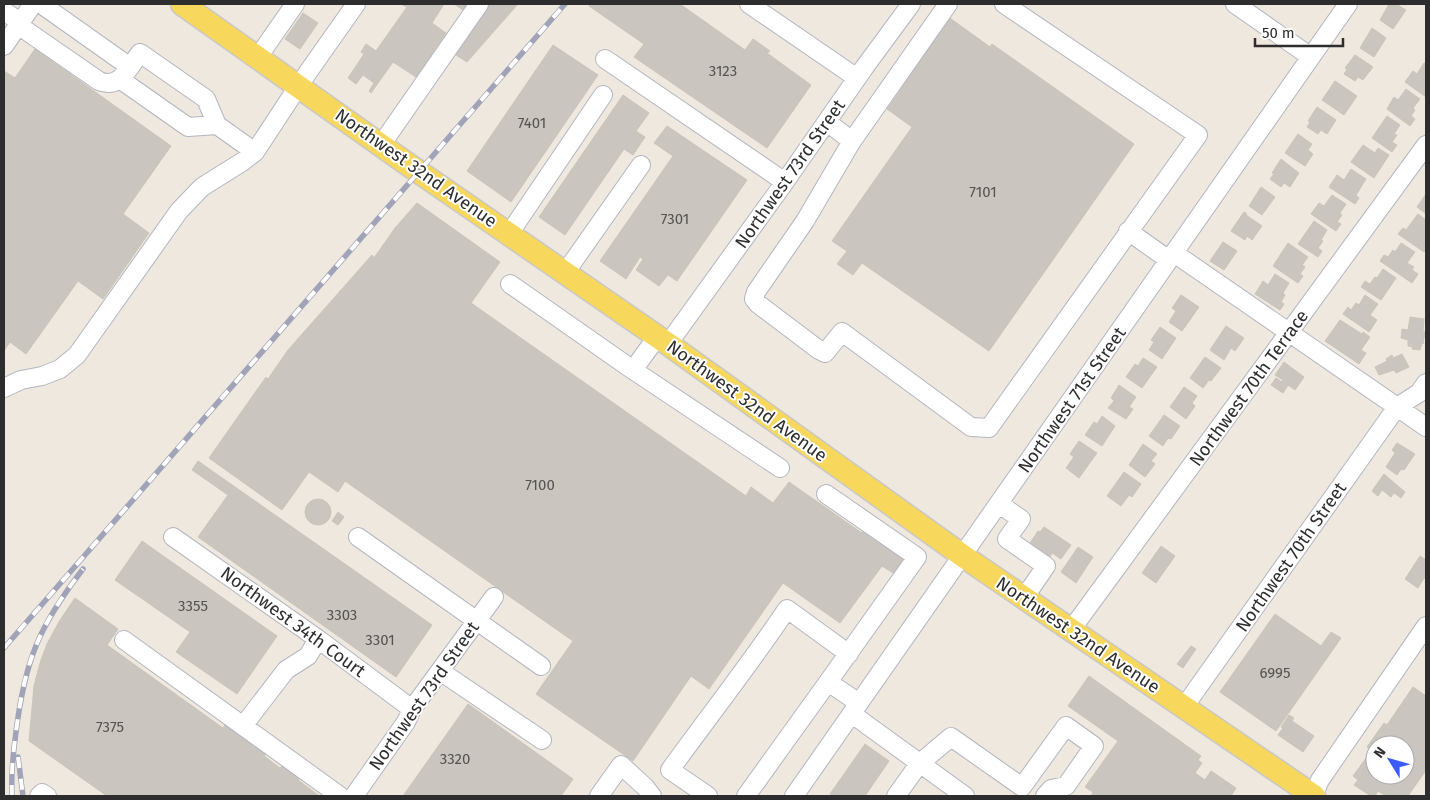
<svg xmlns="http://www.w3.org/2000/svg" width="1430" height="800" font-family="'Fira Sans',sans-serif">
<rect width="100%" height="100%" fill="#efe8df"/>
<!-- building -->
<path fill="#cac5be" stroke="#cbc4b8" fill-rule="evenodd" d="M401 4H444L432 23 446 33 416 77 393 62 371 93 369 91 374 83 363 75 356 84 348 78 364 54 361 52 366 44 376 51 407 7Z
M454 4H467L463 10Z
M488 4H518L467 62 453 53Z
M590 4H680L745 50 753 39 770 51 767 53 811 85 767 148 634 57 644 44 589 6Z
M1389 4H1396L1406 10 1393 29 1380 20Z
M303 13 318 23 300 49 285 39Z
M947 16 990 47 992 44 1134 144 989 351 862 263 853 275 837 264 847 251 832 241 912 127 887 109 900 91 896 88Z
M1372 28 1386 38 1374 57 1360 48Z
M553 45 598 75 511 202 467 171Z
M35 49 171 146 123 214 149 233 103 299 78 281 26 354 10 342 4 351V71L15 78Z
M1355 55 1373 67 1363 80 1358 77 1355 81 1344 74 1347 69 1345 68Z
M1424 63 1426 64V97L1405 82 1413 71 1417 74Z
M1335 81 1357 96 1344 115 1322 100Z
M1406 89 1420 99 1413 108 1415 110 1411 116 1415 119 1410 126 1387 109 1394 97 1398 100Z
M623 95 649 113 636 131 645 137 633 155 624 149 565 235 539 217Z
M1317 107 1336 120 1327 134 1321 130 1318 134 1307 127 1310 122 1308 121Z
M1387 116 1400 125 1394 134 1397 135 1392 142 1397 145 1392 152 1372 138Z
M667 126 747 180 677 281 668 275 659 286 636 270 643 259 640 257 626 279 600 261 673 156 654 143Z
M1298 134 1312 144 1308 150 1313 154 1305 166 1285 153Z
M1363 145 1375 153 1378 148 1389 155 1374 178 1351 162Z
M1281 159 1299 173 1290 187 1284 183 1281 187 1270 179 1274 174 1272 173Z
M1351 169 1366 179 1356 195 1359 198 1355 204 1329 187 1337 175 1344 180Z
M1261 187 1275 197 1262 215 1249 206Z
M1426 194V214L1417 207Z
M1332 195 1346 204 1340 213 1342 215 1337 222 1341 224 1336 231 1311 214 1319 203 1324 206Z
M417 203 500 262 471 303 746 496 751 487 773 503 789 482 862 533 867 525 911 557 898 576 882 566 840 623 783 583 709 689 691 676 633 761 536 694 573 641 345 481 338 492 309 472 282 510 209 458 266 377 268 379 288 350 372 255 374 258 395 228Z
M1244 212 1247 214 1246 215 1262 226 1252 240 1247 236 1245 240 1231 231Z
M1418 214 1426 220V249L1424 252 1398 234 1403 228 1406 230Z
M1314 221 1327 230 1321 240 1323 241 1318 248 1322 251 1318 257 1298 244Z
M1223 242 1237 251 1224 270 1210 261Z
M1288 243 1308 257 1302 265 1305 267 1300 274 1303 276 1298 283 1273 266Z
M1401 243 1415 252 1407 263 1414 267 1412 270 1418 274 1412 283 1380 261 1384 255 1388 257 1393 250 1395 252Z
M1383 269 1396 278 1381 300 1361 287 1365 281 1370 284 1375 277 1377 278Z
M1275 274 1289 283 1283 293 1285 295 1281 302 1284 304 1280 310 1255 294 1263 281 1268 285Z
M1181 295 1199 307 1182 331 1169 322 1176 311 1172 308Z
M1365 295 1378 304 1370 315 1377 320 1369 332 1343 314 1348 307 1351 310 1356 303 1359 305Z
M1410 317 1424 319 1423 332H1425L1423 344 1422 343 1420 350 1412 349 1413 347 1408 346V340L1401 338 1402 329 1408 330Z
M1340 320 1362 334 1363 332 1370 337 1361 350 1366 353 1359 364 1325 341Z
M1226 326 1244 338 1235 351 1231 348 1224 360 1210 350Z
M1160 327 1176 338 1162 359 1149 350 1154 342 1151 340Z
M1402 354 1409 367 1396 373 1394 370 1379 375 1375 367 1387 361 1386 359 1392 355 1393 358Z
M1205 357 1221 368 1211 381 1209 380 1203 388 1190 378Z
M1143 358 1157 367 1142 388 1126 377 1135 364 1138 366Z
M1284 362 1304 377 1295 390 1288 385 1283 393 1271 385 1276 378 1282 382 1283 380 1275 375Z
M1119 385 1136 397 1129 407 1133 409 1126 419 1108 408 1114 401 1111 398Z
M1184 387 1197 396 1192 403 1195 406 1186 419 1170 407Z
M1164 415 1180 426 1171 439 1168 438 1163 446 1149 436Z
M1102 416 1115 426 1102 446 1085 435 1094 422 1097 424Z
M1079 441 1097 453 1079 478 1066 468 1074 457 1070 454Z
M1397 443 1415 454 1404 470 1401 469 1397 475 1386 467 1395 453 1392 450Z
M1143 444 1157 454 1151 461 1155 464 1145 477 1129 465Z
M198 461 432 625 396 677 198 537 228 495 192 470Z
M1124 472 1141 484 1132 497 1129 495 1121 506 1107 496Z
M1384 474 1405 492 1401 498 1394 493 1391 497 1382 490 1378 496 1372 491Z
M305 512a13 13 0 1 1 26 0a13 13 0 1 1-26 0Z
M338 512 344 517 338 525 332 521Z
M1044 527 1071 545 1061 559 1052 553 1050 557 1030 543 1038 531 1040 532Z
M142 541 277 636 237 694 176 652 190 632 115 580Z
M1161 546 1175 556 1156 583 1142 573Z
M1078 547 1093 557 1076 583 1061 572Z
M1420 556 1426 560V580L1424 578 1418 588 1405 579Z
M75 598 118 629 107 645 223 728 227 722 268 752 264 756 280 768 285 763 302 775 298 780 318 795 317 796H107L29 741 34 686 40 663 47 644 60 620Z
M1275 614 1321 646 1331 632 1341 638 1276 731 1220 692Z
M1191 646 1196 649 1183 668 1177 664Z
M1089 676 1201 756 1198 760 1202 763 1195 773 1205 780 1211 771 1236 788 1231 796H1091L1093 792 1085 787 1118 741 1068 706Z
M1413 687 1426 696V770L1408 796H1386L1378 791 1375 796H1371L1354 785 1358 780 1353 776 1372 750 1367 747 1384 723 1387 725ZM1375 745H1405V775H1375Z
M468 704 573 779 561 796H403Z
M1289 715 1294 718 1292 721 1314 736 1303 752 1278 735 1283 728 1281 727Z
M865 744 889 761 865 796H834L830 794Z"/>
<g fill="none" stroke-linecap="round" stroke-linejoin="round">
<!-- minor casing -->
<g stroke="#b3b5c1" stroke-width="20">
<path id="minor" d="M41 4 130 67
M749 4 857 78
M948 4 852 141 805 221 756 292 754 299 758 304 819 350 825 353 842 332 971 427 989 428 1198 135 1004 4
M1235 4 1311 57
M4 11 20 22
M18 25 99 81C120 90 129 67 140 53L206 99 217 125 255 152
M4 46 33 4
M258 57 295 4
M605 59 785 182
M121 80 188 127 217 125
M827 122 852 141
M381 145 479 4
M1128 231 1169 260
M509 234 603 95
M1174 253 1426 427
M565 273 641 165
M510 284 633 370 657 337
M668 344 782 186 864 68 911 4
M633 370 780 468
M4 388 21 380 42 376 60 369 77 355 179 211 202 187 242 162 255 152 299 85 356 4
M826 494 917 557 828 682 859 703
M999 504 1021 519 1007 539 1046 566 1024 598
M173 537 318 639 412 709
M358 537 541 666
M1071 630 1426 145
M124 640 340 796
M440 671 542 740
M1184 707 1397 407 1419 393 1426 383
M852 714 965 796
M243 726 286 670 308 656 318 639
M39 796 42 793 47 796
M354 796 406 722 412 709 494 597
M599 796 621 765 645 787 652 796
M708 796 670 770C709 716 750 664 787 609L849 654
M746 796 828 682
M794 796 1348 4
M896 796 919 764 951 737 1022 787 1066 726 1094 746 1066 786 1051 789 1045 796
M1313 796 1320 780 1426 626"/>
</g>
<!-- major casing -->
<g stroke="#c8c8c8" stroke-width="25">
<path id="major" d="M182 4 406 163 668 344 963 556 1314 796"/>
</g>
<!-- minor -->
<use href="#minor" stroke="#fff" stroke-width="18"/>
<!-- major -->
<use href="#major" stroke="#f7d75c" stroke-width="22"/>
<!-- rail casing -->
<g stroke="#a1a4b8" stroke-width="5.5">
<path id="rail" d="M4 648 565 4
M18 757 23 796
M12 796C11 775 13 753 16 732 25 660 39 626 83 569"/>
</g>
<!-- rail -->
<use href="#rail" stroke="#fff" stroke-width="4" stroke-dasharray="11" stroke-linecap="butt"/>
</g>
<g text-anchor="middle" stroke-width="4" stroke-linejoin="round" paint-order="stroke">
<!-- number labels -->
<g font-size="15" fill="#545351">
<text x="723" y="76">3123</text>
<text x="532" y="128">7401</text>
<text x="983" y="197">7101</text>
<text x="675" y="224">7301</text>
<text x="540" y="490">7100</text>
<text x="193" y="611">3355</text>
<text x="342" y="620">3303</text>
<text x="380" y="645">3301</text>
<text x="1275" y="678">6995</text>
<text x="110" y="732">7375</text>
<text x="455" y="764">3320</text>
</g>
<!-- street labels -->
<g font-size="18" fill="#2d2d2d" stroke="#fff">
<text transform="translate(416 168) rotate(35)" y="6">Northwest 32nd Avenue</text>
<text transform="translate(790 174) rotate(-55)" y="6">Northwest 73rd Street</text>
<text transform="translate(1249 388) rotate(-54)" y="6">Northwest 70th Terrace</text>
<text transform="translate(1072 400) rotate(-55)" y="6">Northwest 71st Street</text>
<text transform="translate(747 401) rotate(36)" y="6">Northwest 32nd Avenue</text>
<text transform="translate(1291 557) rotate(-55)" y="6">Northwest 70th Street</text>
<text transform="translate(293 622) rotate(36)" y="6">Northwest 34th Court</text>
<text transform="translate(1078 635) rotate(34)" y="6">Northwest 32nd Avenue</text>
<text transform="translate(424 696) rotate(-55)" y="6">Northwest 73rd Street</text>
</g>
</g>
<!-- border -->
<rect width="1430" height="800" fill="none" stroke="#2d2d2d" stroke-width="10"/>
<!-- north arrow -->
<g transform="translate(1390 760) rotate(307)"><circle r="24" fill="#ffffff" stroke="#ababab"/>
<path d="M0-4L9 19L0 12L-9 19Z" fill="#3c5bff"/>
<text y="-8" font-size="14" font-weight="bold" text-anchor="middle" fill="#2d2d2d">N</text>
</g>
<!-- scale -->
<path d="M1255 38v8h88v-8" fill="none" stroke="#2d2d2d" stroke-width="2.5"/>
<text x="1262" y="38" font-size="15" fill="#2d2d2d" stroke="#ffffff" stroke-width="4" paint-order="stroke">50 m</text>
</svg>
